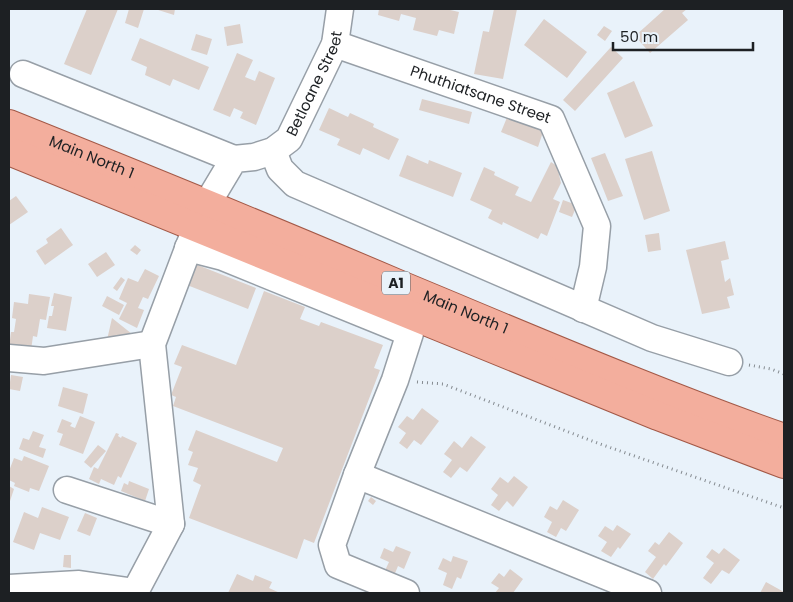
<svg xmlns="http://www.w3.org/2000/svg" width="793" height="602" font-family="Poppins,sans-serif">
<rect width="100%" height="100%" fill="#e9f2fa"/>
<!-- building -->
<path fill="#dcd0ca" d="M87 9H118L91 75 64 64Z
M129 9H144L138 28 125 23Z
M155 9H175L174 15Z
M379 9H446L459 12 454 34 439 30 437 36 413 30 416 18 401 14 399 21 378 15Z
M494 9H517L503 79 474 74 483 31 489 32Z
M665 9H687L682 13 688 20 650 53 635 36Z
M544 19 587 52 567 78 524 45Z
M240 24 243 43 227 46 224 27Z
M604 26 612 31 605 41 597 35Z
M196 34 212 39 207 55 191 50Z
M140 38 209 67 199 90 173 79 170 86 145 75 147 67 131 60Z
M611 47 623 58 575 111 563 100Z
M237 53 253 60 245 77 255 81 259 71 275 78 256 125 240 118 243 112 234 108 230 117 213 110Z
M634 81 653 126 625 138 607 93Z
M422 99 472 112 469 124 419 110Z
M329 108 348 117 350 113 374 124 373 127 399 139 389 160 363 148 360 155 337 145 340 139 319 130Z
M508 115 544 129 538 147 501 132Z
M652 151 670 211 644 220 625 159Z
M605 153 623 196 608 201 591 158Z
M407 155 428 164 429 160 462 173 453 197 399 176Z
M551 162 557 166 561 183 553 199 560 202 547 236 541 233 538 239 503 222 502 225 488 218 492 210 470 200 484 167 495 172 494 175 519 187 515 195 531 202Z
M16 196 28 212 9 225V201Z
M563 200 577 205 572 217 559 212Z
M61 228 73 245 45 265 36 251 48 243 46 239Z
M659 233 661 250 648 252 645 235Z
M725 241 729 259 721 261 725 282 730 278 734 295 727 297 730 308 702 314 686 250Z
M135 245 141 250 137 255 130 250Z
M106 252 115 265 97 277 88 264Z
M195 264 256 288 248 309 187 285Z
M145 269 159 276 148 299 143 297 138 308 144 310 137 328 119 319 127 303 119 299 128 278 138 282Z
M121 277 125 280 117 291 113 288Z
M264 291 305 307 300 319 319 326 321 322 383 345 374 368 380 370 314 543 304 539 297 559 189 518 201 485 193 481 198 468 188 465 193 452 188 450 196 430 277 462 283 448 173 406 176 397 171 395 182 367 174 364 182 345 236 365Z
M54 293 72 297 66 331 47 328 49 316H52L54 306H51Z
M29 294 50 297 46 320 40 319 37 337 33 336 31 350 9 347 11 332H14L16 319 12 318 14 302 28 304Z
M107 296 124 305 119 315 102 306Z
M112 318 132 334 107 340Z
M11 375 23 377 20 391 9 389Z
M63 387 88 394 83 414 58 406Z
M422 408 439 421 421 445 414 440 407 449 399 443 406 433 398 427 407 416 413 420Z
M80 416 95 422 83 454 59 445 63 434 57 432 62 419 72 423 70 426 75 428Z
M33 431 44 435 39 447 46 449 43 458 19 449 23 438 29 440Z
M116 433 119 434 118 436 121 438 122 436 137 443 121 478 118 476 114 485 101 479 99 484 89 479 94 467 98 469Z
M471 436 486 447 467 472 460 467 451 478 443 472 452 460 444 454 454 441 462 448Z
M98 445 106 451 91 468 84 462Z
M24 456 49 466 39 491 30 488 29 492 14 486 15 483 9 480V471L14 458 22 461Z
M514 476 528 487 513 507 507 501 499 511 491 505 498 495 491 489 500 477 508 483Z
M129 481 149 489 145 501 121 491 124 483 128 485Z
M9 486 14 489 9 504Z
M371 497 376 501 373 505 368 501Z
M563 500 579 510 566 531 561 528 556 537 547 532 552 522 544 517 550 506 557 510Z
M42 507 69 517 60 540 40 533 34 550 13 542 24 512 38 518Z
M85 513 97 518 90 536 77 531Z
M617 525 631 534 620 549 618 547 611 557 601 551 607 542 598 536 605 526 613 531Z
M669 532 683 543 666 566 664 564 653 579 645 572 656 557 648 551 655 542 659 545Z
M396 546 411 552 404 569 398 566 391 583 381 579 389 562 380 558 384 548 393 552Z
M724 548 740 560 729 574 722 570 711 584 703 578 714 563 706 557 712 549 719 554Z
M64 555H71V568L63 567Z
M453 556 468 561 461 579 457 577 452 589 443 585 447 573 438 569 443 558 451 562Z
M510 569 523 579 513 593H495L499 588 491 583 499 573 504 577Z
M237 574 253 581 255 575 272 582 269 588 280 593H228Z
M766 582 784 592V593H760Z"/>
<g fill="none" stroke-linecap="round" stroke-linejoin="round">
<!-- minor casing -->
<g stroke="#979fa7" stroke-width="29">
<g id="minor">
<path id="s1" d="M335 44 551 119 597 226 593 267 583 309"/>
<path d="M23 74 234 159"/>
<path d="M273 151 280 169 295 184 652 338 729 362"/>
<path d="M188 248 223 257 410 333 395 380 357 475 332 545 338 565 406 593"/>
<path d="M9 358 44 361 152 344"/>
<path d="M357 475 648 593"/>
<path d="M67 490 171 524"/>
<path id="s2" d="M9 588 79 584 135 592 171 524 152 344 196 228 207 204 234 159 254 157 273 151 289 139 335 44 340 9"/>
</g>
</g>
<!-- major casing -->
<g stroke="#a35947" stroke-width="30">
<g id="major">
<path id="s3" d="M9 124C139 176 269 229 398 284 526 337 653 392 784 438"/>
<path d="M9 151 658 416 784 464"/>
</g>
</g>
<!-- path -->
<path stroke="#858b90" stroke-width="3" stroke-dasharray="1 4" stroke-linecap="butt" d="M749 365 771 369 784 374
M417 382 443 384 600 444 784 508"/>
<!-- minor -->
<use href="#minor" stroke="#fff" stroke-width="26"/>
<!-- major -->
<use href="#major" stroke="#f3ae9d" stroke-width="28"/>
</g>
<g text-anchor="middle" stroke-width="4" stroke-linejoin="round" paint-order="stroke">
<!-- shield labels -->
<rect fill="#e9f2fa" stroke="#5a5f64" stroke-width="1" x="382" y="271.5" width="28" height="23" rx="4"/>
<g font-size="14" font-weight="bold" fill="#1d2023">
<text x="396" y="288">A1</text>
</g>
<!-- street labels -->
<g font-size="15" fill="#1d2023" stroke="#e9f2fa">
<text dy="5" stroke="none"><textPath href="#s2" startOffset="709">Betloane Street</textPath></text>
<text dy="5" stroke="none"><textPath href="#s1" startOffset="154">Phuthiatsane Street</textPath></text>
<text dy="5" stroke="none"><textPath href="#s3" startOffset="89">Main North 1</textPath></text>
<text dy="5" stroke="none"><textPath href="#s3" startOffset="494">Main North 1</textPath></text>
</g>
</g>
<!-- border -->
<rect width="793" height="602" fill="none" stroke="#1d2023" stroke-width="20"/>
<!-- scale -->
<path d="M613 42v8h140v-8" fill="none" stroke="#1d2023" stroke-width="2.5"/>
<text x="620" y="42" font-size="15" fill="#1d2023" stroke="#e9f2fa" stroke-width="4" paint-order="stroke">50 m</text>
</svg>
